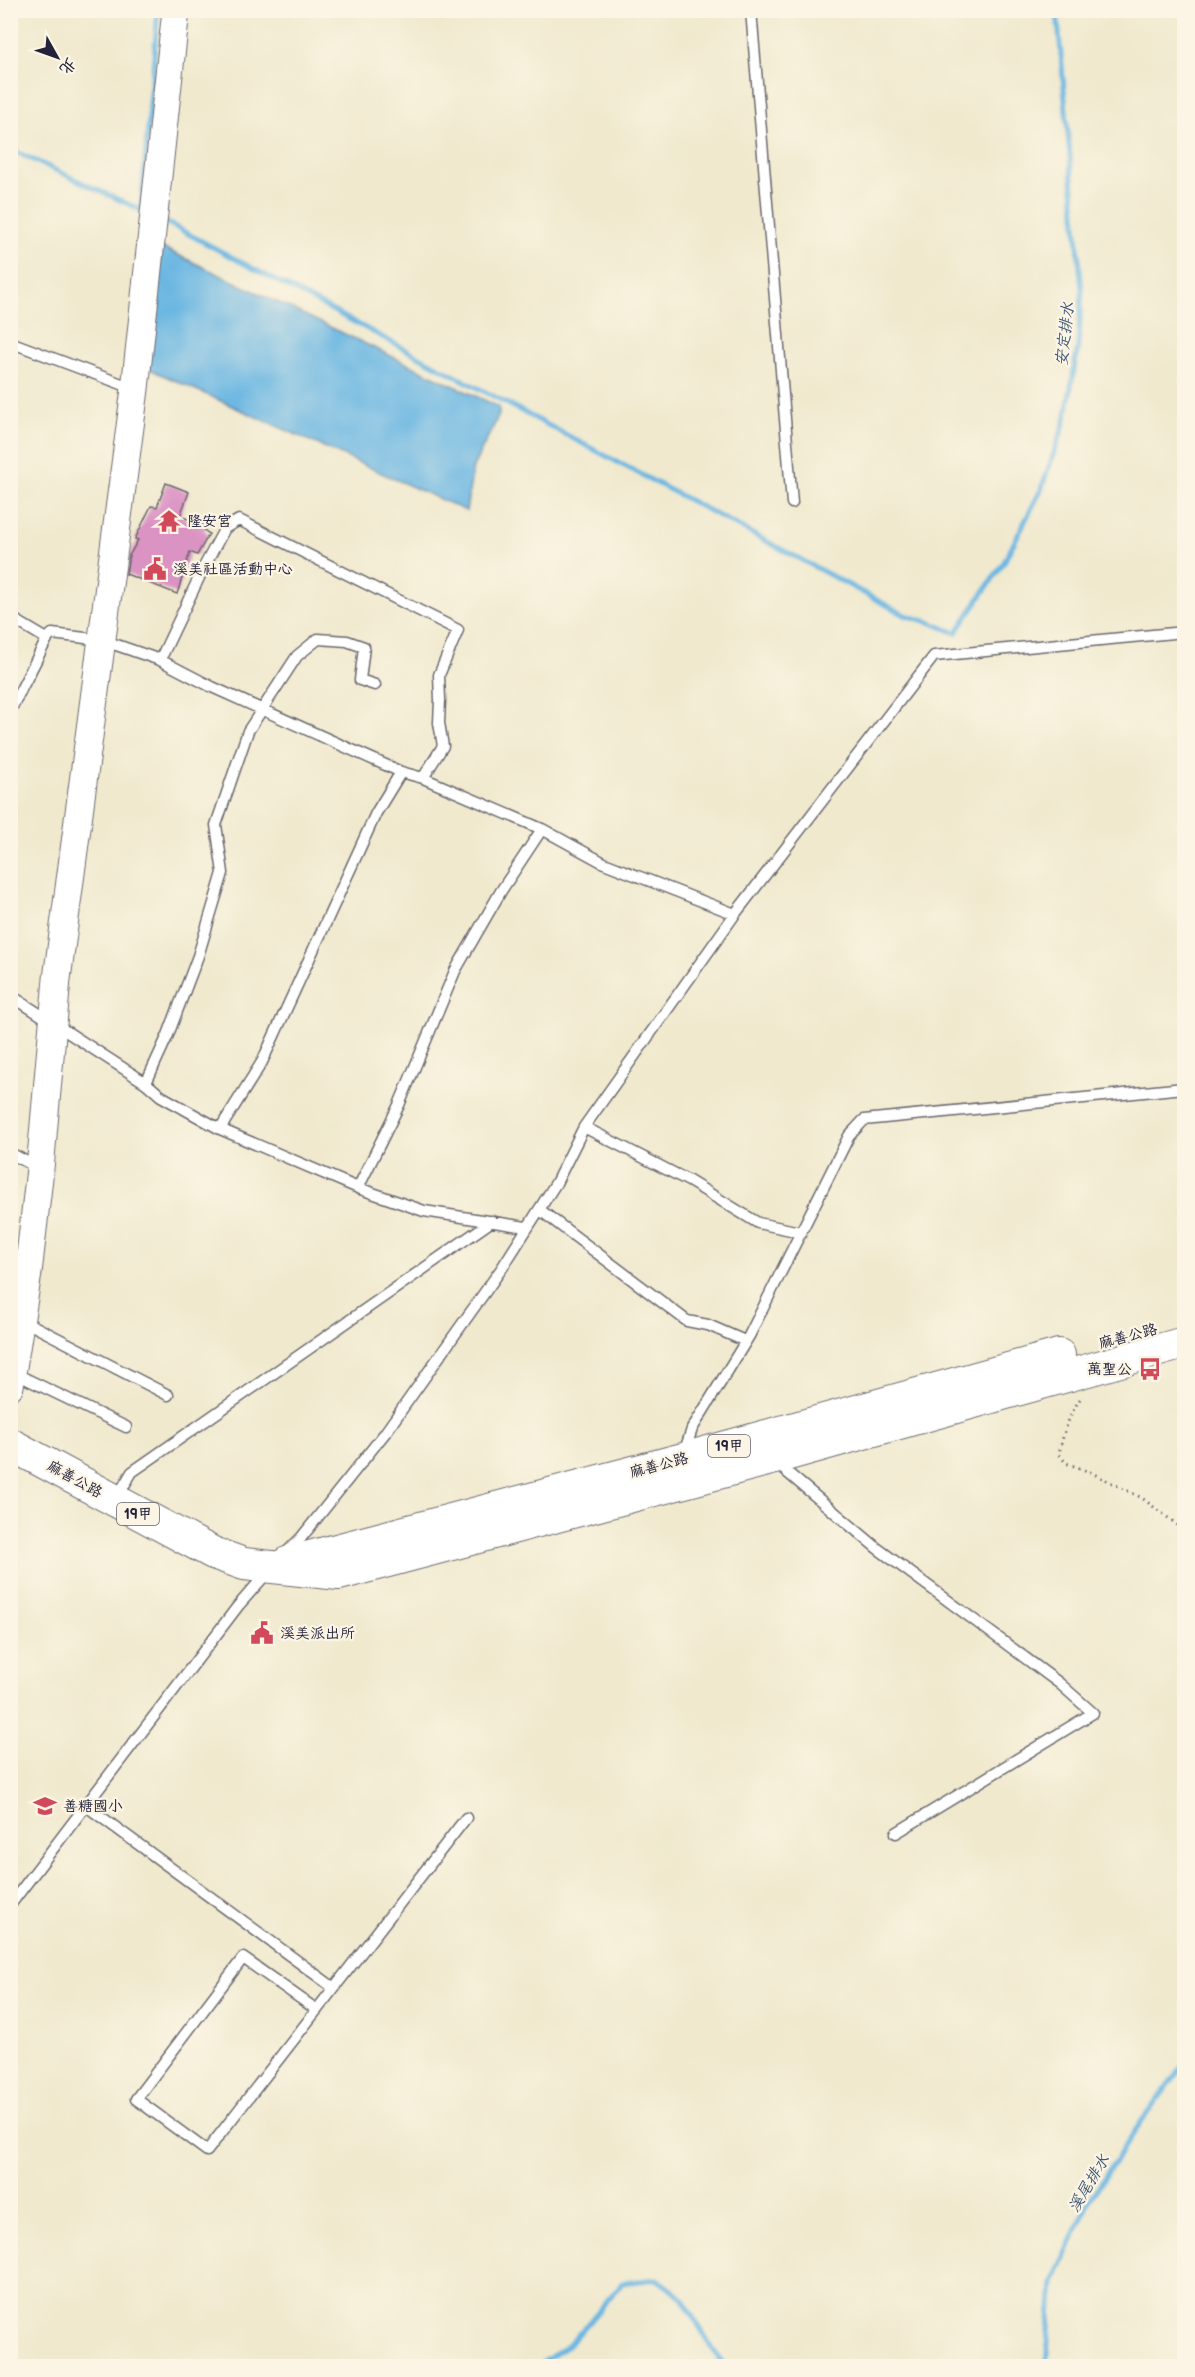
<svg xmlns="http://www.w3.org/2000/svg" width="1195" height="2377" font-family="'Balsamiq Sans','LXGW WenKai TC',sans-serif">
<rect width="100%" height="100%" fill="#fcf5e5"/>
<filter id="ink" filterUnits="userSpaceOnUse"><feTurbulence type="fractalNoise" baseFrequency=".0167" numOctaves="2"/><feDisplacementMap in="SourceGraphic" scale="12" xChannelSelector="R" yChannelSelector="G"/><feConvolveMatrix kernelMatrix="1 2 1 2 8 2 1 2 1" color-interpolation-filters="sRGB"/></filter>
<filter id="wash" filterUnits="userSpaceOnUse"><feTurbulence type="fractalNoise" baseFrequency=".008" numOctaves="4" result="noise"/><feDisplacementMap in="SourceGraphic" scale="24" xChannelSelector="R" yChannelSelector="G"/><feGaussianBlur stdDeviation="1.35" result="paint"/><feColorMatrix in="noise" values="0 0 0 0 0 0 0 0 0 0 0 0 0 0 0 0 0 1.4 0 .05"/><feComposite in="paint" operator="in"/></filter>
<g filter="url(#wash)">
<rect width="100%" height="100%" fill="#f0e9ce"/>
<!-- water -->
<path fill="#69b6e2" stroke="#466c8e" stroke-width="1.5" d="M161 247 499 407V415L473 467 466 511 145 367Z"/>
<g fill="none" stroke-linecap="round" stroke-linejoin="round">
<!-- stream -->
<path stroke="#69b6e2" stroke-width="5" d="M10 149 141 210 158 10
M164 221 905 615 932 623 956 633 1004 562 1041 490 1065 421 1078 347 1082 291 1057 10
M538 2366 571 2343 622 2283 657 2279 682 2298 719 2359 726 2366
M1046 2366 1053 2283 1090 2199 1141 2122 1184 2064"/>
</g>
<g id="blocks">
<!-- building -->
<path fill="#db93c4" d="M166 483 189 492 180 516 207 526 204 530 209 534 197 555 190 552 177 594 126 574 129 556 138 540 135 539 151 506 157 507Z"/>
</g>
</g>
<g filter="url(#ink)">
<use href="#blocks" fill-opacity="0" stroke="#6a686e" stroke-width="1.5"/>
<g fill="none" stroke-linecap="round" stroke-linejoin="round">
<!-- lane casing -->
<g stroke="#6a686e" stroke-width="13">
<path id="lane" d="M751 10 792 503
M10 342 135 389
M10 617 47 639 52 634 102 640 160 660 212 687 401 772 423 778 542 829 604 863 735 914
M160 660 205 565 225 528 239 520 458 630 439 675 440 700 439 723 443 746 423 778
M10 711 47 639
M10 995 146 1083 161 1096 220 1129 358 1188 424 1211 526 1227
M146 1083 168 1035 198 956 223 873 216 825 248 731 297 656 318 639 347 641 364 647 360 680 375 685
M584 1127 689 1181 758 1223 800 1232
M220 1129 262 1062 376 813 401 772
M10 1153 40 1169
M358 1188 399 1105 455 971 501 891 542 829
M540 1210 687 1321 708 1325 745 1341
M22 1320 168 1395
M12 1372 126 1427
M684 1453 692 1429 749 1336 849 1136 864 1120 1184 1088
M776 1463 877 1548 1059 1683 1093 1713 896 1833
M116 1499 132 1472 492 1221
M285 1554 301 1538 385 1433 502 1268 556 1183 584 1127 735 914 934 656 1184 632
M85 1805 334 1988
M10 1905 238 1606 268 1572
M317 2010 243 1958 136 2099 207 2151 466 1818"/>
</g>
<!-- secondary casing -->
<g stroke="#6a686e" stroke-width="29">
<path id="secondary" d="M10 1386 28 1273 40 1169 57 979 135 389 176 10"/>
</g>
<!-- primary casing -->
<g stroke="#6a686e" stroke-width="34">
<path id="primary" d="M10 1444 213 1553 244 1564 339 1574 771 1459 1184 1343
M287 1563 683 1459 1059 1355"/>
</g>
<!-- path -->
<path stroke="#6a686e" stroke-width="3" stroke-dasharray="1.5 4.5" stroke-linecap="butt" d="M1080 1399C1069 1415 1063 1434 1059 1454L1066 1463 1090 1472 1142 1498 1184 1530"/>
<!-- lane -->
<use href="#lane" stroke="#fff" stroke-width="10"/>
<!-- secondary -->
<use href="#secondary" stroke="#fff" stroke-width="27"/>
<!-- primary -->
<use href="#primary" stroke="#fff" stroke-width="32"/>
</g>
</g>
<!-- icons -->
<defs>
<g id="temple-bare" transform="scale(1.8)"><path d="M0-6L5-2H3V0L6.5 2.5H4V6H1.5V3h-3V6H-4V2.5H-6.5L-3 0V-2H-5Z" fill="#d1495b" stroke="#fcf5e5" stroke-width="2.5" paint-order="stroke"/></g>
<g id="civic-bare" transform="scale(1.8)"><path d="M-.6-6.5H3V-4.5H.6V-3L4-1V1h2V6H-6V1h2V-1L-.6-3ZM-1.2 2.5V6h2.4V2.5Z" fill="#d1495b" stroke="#fcf5e5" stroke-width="2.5" paint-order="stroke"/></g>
<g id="bus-bare" transform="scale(1.8)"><path d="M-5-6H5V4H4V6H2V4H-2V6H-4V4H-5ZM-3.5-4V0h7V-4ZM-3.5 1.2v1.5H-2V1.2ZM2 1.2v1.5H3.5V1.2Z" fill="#d1495b" stroke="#fcf5e5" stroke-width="2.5" paint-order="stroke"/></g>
<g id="school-bare" transform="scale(1.8)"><path d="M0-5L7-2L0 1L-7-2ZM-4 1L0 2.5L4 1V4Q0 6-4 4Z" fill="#d1495b" stroke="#fcf5e5" stroke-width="2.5" paint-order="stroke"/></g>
</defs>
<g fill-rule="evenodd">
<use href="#temple-bare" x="169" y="521"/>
<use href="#civic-bare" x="155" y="569"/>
<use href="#bus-bare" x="1150" y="1369"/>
<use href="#civic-bare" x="262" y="1633"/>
<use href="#school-bare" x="45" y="1806"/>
</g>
<g text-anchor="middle" stroke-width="4.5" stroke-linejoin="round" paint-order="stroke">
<!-- shield labels -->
<g fill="#fcf5e5" stroke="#63616e" stroke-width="1.5">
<rect x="708" y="1435" width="42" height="22" rx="4.5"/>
<rect x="117" y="1503" width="42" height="22" rx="4.5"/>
</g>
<g font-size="14" font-weight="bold" fill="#22223b">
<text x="729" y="1451">19甲</text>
<text x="138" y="1519">19甲</text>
</g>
<!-- poi labels -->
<g font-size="15" fill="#22223b" stroke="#fcf5e5" text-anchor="start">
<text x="187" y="526">隆安宮</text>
<text x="173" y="574">溪美社區活動中心</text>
<text x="1132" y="1374" text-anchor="end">萬聖公</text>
<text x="280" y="1638">溪美派出所</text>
<text x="63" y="1811">善糖國小</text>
</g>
<!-- street labels -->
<g font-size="15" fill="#22223b" stroke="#fcf5e5">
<text transform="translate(1128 1336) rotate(-15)" y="5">麻善公路</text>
<text transform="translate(659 1465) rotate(-15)" y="5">麻善公路</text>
<text transform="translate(75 1479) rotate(29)" y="5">麻善公路</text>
</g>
<!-- water labels -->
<g font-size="16" font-style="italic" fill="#3b5675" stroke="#fcf5e5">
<text transform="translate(1064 334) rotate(-84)" y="6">安定排水</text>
<text transform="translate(1088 2183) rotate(-59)" y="6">溪尾排水</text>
</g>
</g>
<!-- margin -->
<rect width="1195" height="2377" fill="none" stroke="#fcf5e5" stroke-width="36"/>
<!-- north arrow -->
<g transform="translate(57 57) rotate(130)" stroke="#fcf5e5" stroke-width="4.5" paint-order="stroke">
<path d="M0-4.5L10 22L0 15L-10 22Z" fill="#22223b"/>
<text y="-9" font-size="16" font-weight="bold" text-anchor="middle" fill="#22223b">北</text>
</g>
</svg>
